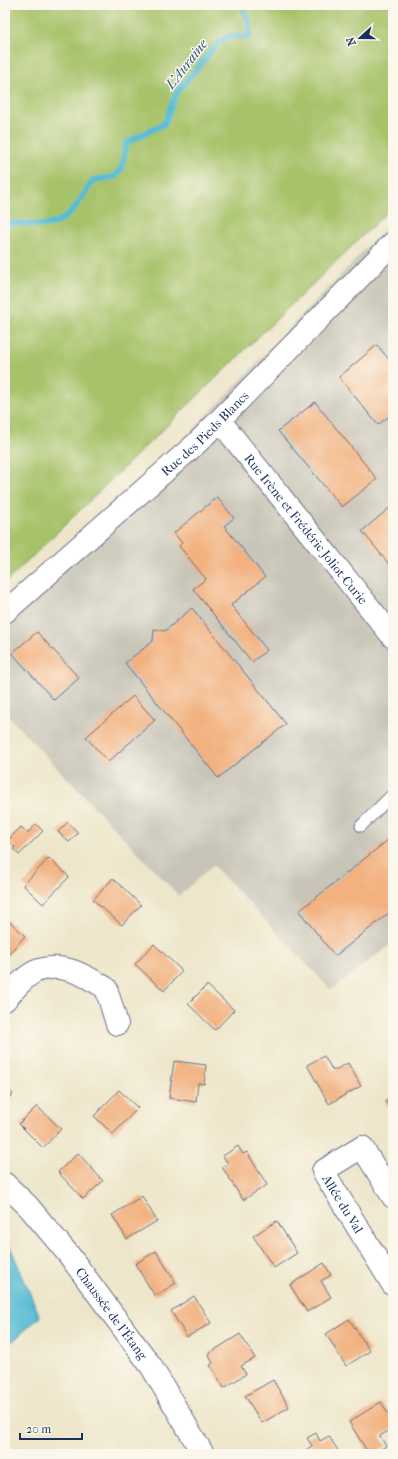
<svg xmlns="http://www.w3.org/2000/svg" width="398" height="1459" font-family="'IM FELL French Canon',serif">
<rect width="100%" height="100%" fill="#fbf7ec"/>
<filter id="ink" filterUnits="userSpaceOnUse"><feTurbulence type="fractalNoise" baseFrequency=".025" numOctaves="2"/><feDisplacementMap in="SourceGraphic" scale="8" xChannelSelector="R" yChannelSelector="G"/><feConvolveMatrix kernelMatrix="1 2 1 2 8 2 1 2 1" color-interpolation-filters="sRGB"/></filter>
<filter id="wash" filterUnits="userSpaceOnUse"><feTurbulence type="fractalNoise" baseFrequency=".012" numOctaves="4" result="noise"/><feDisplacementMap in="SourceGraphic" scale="16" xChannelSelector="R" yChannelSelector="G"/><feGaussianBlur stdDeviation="0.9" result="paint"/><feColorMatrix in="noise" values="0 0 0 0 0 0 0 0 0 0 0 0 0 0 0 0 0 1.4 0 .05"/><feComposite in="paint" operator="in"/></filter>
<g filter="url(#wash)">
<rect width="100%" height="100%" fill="#eee6ca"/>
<!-- industrial -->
<path fill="#c8c4b8" d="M393 220V943L331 990 213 865 179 896 5 713V627Z"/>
<!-- green -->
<path fill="#a7c36a" stroke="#617964" d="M5 5H393V206L5 583Z"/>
<!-- water -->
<path fill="#56bcd4" stroke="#387699" d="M5 1235 40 1317 5 1348Z"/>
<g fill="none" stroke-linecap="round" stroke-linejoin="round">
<!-- stream -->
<path stroke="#56bcd4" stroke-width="6" d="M5 224C21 220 36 227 51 224 71 220 83 196 93 180L114 177 122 168 126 143 165 123 176 93 219 42 230 36 249 37V21L241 5"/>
</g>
<g id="blocks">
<!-- building -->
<path fill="#f2b17f" d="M377 345 393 364V413L378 425 339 377Z
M315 402 377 479 342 507 278 431Z
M217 497 234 518 224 526 265 577 231 605 267 650 252 662 193 589 206 579 179 546 182 543 174 533Z
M393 505V569L362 531Z
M192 608 286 724 218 778 125 663 153 641 154 629 165 631Z
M37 632 79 678 54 700 12 653Z
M133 696 155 720 108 762 86 737Z
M68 822 78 833 69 842 58 832Z
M36 824 43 831 19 855 13 849 15 847 8 840 21 827 28 833Z
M393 836V910L335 956 299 911Z
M49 858 69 877 43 904 23 885Z
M113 878 141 905 122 925 93 900Z
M7 919 25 936 5 958V920Z
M154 944 182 971 164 991 135 964Z
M207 985 234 1010 215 1030 188 1004Z
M324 1056 333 1071 348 1063 361 1086 329 1104 307 1065Z
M174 1061 206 1065 204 1084 198 1083 196 1102 169 1098Z
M5 1086 13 1094 5 1102Z
M119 1090 138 1108 113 1134 94 1116Z
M393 1096V1113L385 1101Z
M37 1106 61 1129 43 1148 19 1124Z
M238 1146 243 1154 247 1152 267 1185 243 1200 222 1167 228 1164 223 1156Z
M78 1153 103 1181 83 1199 58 1172Z
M142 1196 157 1221 127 1239 112 1215Z
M277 1221 297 1253 274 1268 253 1236Z
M156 1251 176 1283 155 1296 135 1264Z
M324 1263 331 1275 321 1281 331 1297 307 1312 290 1285Z
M194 1296 211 1323 187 1337 171 1311Z
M349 1319 370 1351 346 1366 326 1334Z
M240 1334 255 1358 241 1366 246 1374 224 1388 210 1365 213 1363 208 1354Z
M273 1380 289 1407 262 1423 245 1396Z
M381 1402 393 1421V1428L380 1436 386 1446 373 1454H369L349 1422Z
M316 1433 320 1441 329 1436 340 1454H299L312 1446 307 1438Z"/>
</g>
</g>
<g filter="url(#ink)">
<use href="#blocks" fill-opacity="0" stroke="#656f84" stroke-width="1"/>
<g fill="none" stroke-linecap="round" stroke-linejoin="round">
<!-- service casing -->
<g stroke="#656f84" stroke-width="13">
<path id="service" d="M361 826 393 794"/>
</g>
<!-- minor casing -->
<g stroke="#656f84" stroke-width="24">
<g id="minor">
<path id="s1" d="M220 421 393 637"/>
<path id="s2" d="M5 612 198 442 393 243"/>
<path d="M5 1000C14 990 26 974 39 970 64 962 86 976 106 988L117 1024"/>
<path id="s3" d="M5 1184 28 1206 69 1255 151 1366 203 1454"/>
<path id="s4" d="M393 1197 362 1147 323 1171 393 1285"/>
</g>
</g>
<!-- service -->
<use href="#service" stroke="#fff" stroke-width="11"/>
<!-- minor -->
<use href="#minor" stroke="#fff" stroke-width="22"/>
</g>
</g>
<g text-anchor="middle" stroke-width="3" stroke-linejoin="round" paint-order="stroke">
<!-- street labels -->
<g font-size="13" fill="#1b2f5e" stroke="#fbf7ec">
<text dy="5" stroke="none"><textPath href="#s2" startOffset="268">Rue des Pieds Blancs</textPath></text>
<text dy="5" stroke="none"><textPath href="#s1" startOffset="138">Rue Irène et Frédéric Joliot-Curie</textPath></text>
<text dy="5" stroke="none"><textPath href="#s4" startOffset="143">Allée du Val</textPath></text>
<text dy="5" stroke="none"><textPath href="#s3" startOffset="168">Chaussée de l'Étang</textPath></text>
</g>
<!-- water labels -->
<g font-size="14" font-style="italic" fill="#2d5981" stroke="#fbf7ec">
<text transform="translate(186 64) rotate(-52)" y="5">L'Auraine</text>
</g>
</g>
<!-- margin -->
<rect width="398" height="1459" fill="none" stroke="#fbf7ec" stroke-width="20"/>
<!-- north arrow -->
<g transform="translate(360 38) rotate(249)" stroke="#fbf7ec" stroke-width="3" paint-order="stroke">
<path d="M0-3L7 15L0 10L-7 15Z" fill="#1b2f5e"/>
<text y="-6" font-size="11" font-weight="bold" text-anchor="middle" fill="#1b2f5e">N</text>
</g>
<!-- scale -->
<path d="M20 1433v6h62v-6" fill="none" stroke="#1b2f5e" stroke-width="2"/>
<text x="26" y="1433" font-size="12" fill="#1b2f5e" stroke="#fbf7ec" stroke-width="3" paint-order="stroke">20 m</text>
</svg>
